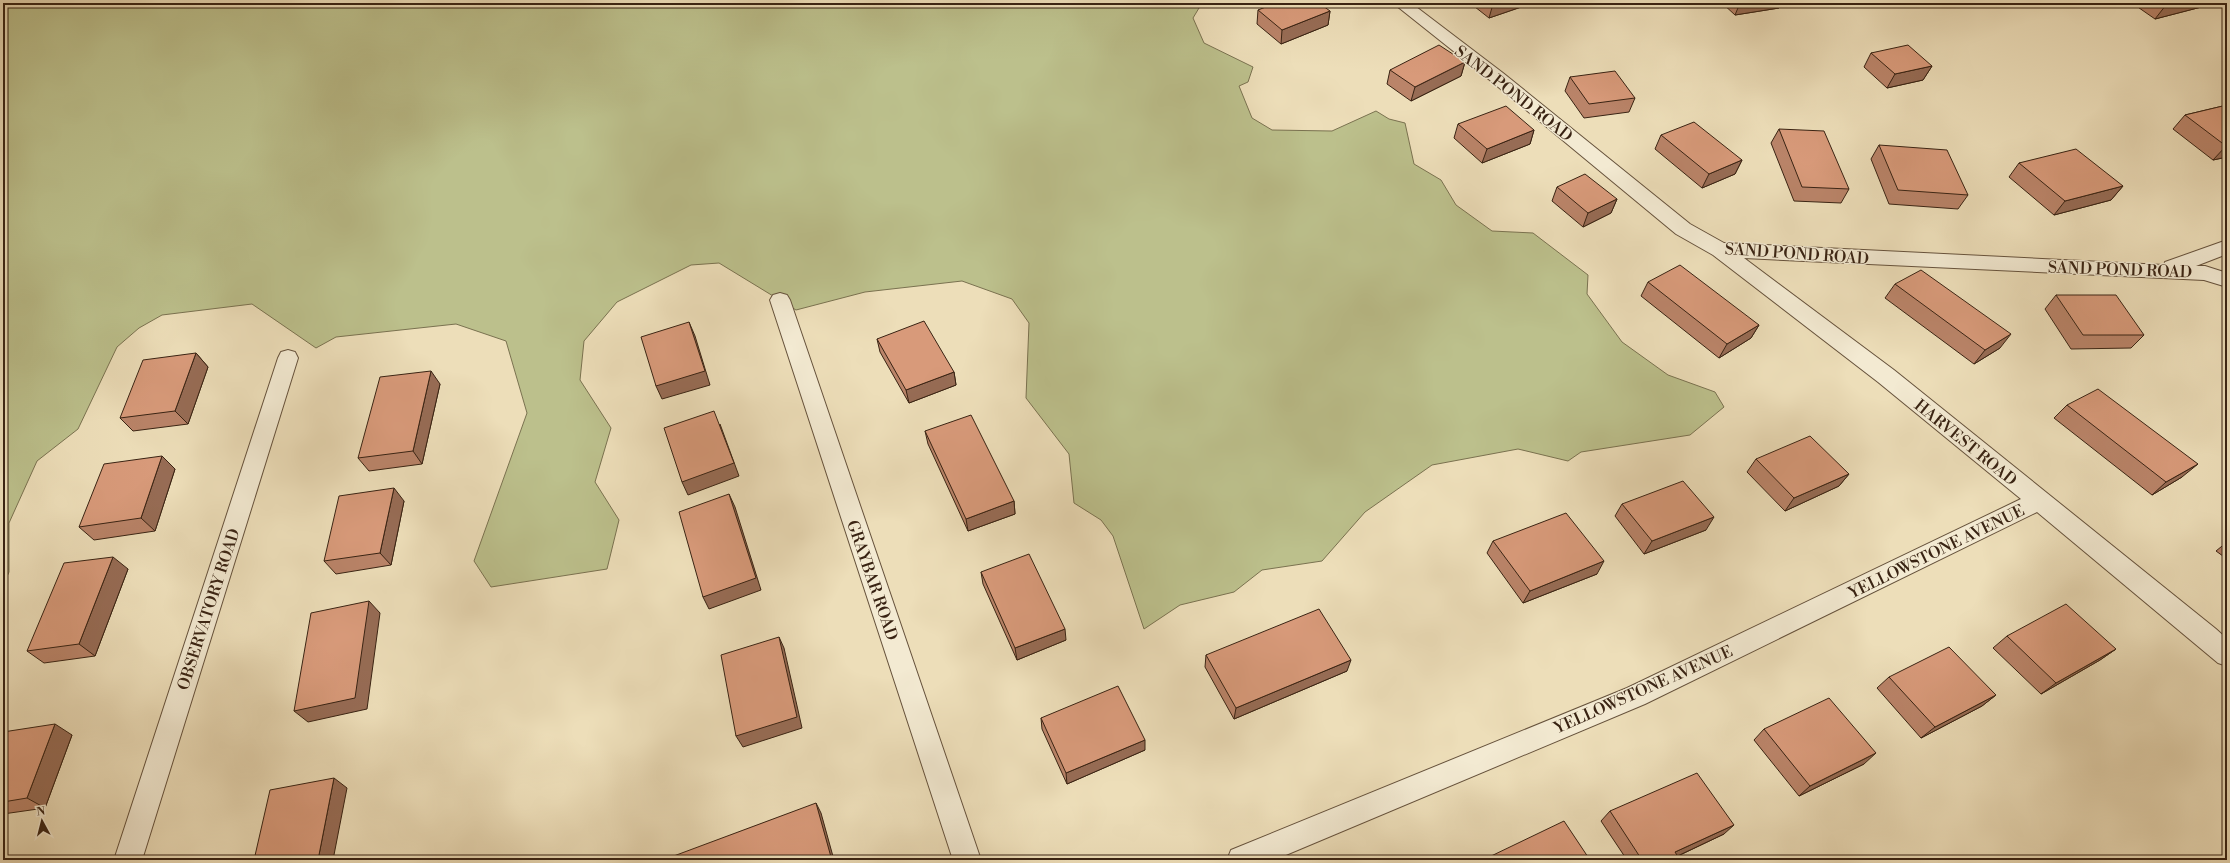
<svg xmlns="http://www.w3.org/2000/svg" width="2230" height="863" font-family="'Libre Bodoni',serif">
<rect width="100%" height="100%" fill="#eddeb9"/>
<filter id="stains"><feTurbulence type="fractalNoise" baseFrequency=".005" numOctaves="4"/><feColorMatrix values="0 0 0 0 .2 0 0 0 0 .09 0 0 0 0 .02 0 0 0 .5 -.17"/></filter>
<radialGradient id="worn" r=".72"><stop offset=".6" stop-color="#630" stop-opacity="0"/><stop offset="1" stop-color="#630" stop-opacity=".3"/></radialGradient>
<!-- green -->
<path fill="#bcc08c" stroke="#7a7250" d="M3 3H1202L1193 18 1204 43 1253 67 1248 82 1239 86 1252 118 1272 130 1332 131 1376 111 1389 119 1405 123 1414 164 1441 180 1456 205 1492 231 1533 233 1588 275 1587 294 1622 342 1668 375 1715 392 1724 407 1690 435 1581 452 1568 461 1518 449 1432 465 1365 512 1322 561 1262 570 1234 592 1180 605 1144 629 1113 536 1101 520 1074 503 1069 454 1026 398 1029 323 1012 299 962 281 865 292 796 310 719 263 691 265 617 302 584 341 580 380 611 428 595 482 619 520 607 569 491 587 474 561 527 413 506 341 456 324 336 337 316 348 252 304 162 315 139 328 117 347 78 429 37 461 9 523V572L3 586Z"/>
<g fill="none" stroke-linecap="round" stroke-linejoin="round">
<!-- minor casing -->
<g stroke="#66523c" stroke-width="2">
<path id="minor" d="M1393 3H1411L1503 73 1690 224 1724 243 2164 265 2165 262 2227 240V254L2196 266H2205L2227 273V287L2204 280 1744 258 1894 370 2216 629 2227 639V666L2218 663 2037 512 1645 704 1274 860H1227L1231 850 1627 688 2021 499 1878 382 1713 255 1676 234 1491 81Z
M780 293 787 295 790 300 981 860H953L770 300 773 295Z
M288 350 295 352 298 358 142 860H114L278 358 281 352Z"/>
</g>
<!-- minor -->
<use href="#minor" fill="#f3ead2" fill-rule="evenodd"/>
</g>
<!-- wall -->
<path fill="#ba8469" stroke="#392313" d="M1470 3H1530V4L1489 18Z
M1722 3H1781L1779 8 1735 15Z
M2132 3H2211L2209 5 2155 19Z
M1258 10 1330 11 1328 25 1281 44 1257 24Z
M1871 53 1932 66 1923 80 1887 88 1864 67Z
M1465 62 1461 76 1411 101 1387 84 1390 70Z
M1570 77 1635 98 1629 112 1584 118 1565 91Z
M2227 105V157L2213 160 2173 129 2185 115Z
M1458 124 1534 130 1530 144 1482 163 1454 138Z
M1779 129 1849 189 1841 203 1794 201 1771 143Z
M1661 135 1742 160 1735 174 1702 188 1655 149Z
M1879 145 1968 195 1958 209 1889 204 1871 159Z
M2019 163 2123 186 2111 200 2054 215 2009 177Z
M1557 187 1617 199 1611 213 1583 227 1552 201Z
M1648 282 1759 325 1751 338 1719 358 1641 296Z
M1895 284 2000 348 1974 364 1885 298Z
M2056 295 2144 335 2131 348 2071 349 2045 309Z
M877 339 954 372 956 385 909 403 880 352Z
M196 353 208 367 188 424 133 431 120 418Z
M440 384 422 464 369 471 358 458Z
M2067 405 2182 477 2152 495 2054 418Z
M925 431 1014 501 1015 514 968 531 928 444Z
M1756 459 1849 474 1839 486 1785 511 1747 472Z
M175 469 155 531 94 540 79 527Z
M404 501 391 565 336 574 324 561Z
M1622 504 1706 530 1644 554 1615 516Z
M1493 541 1597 574 1523 603 1487 553Z
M2227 542V559L2216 551Z
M128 569 95 656 44 663 27 651Z
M981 572 1066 640 1017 660 983 584Z
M2007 636 2116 649 2100 660 2041 694 1993 648Z
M1206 655 1347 671 1234 719 1205 667Z
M1889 677 1996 695 1982 706 1921 738 1877 688Z
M1041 718 1145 750 1067 784 1042 729Z
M1764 729 1864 764 1799 796 1754 740Z
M3 732 72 735 45 808 3 814Z
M1610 811 1724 834 1678 856 1680 860H1627L1601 821Z"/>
<!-- shaded-wall -->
<path fill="#976c55" stroke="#392313" d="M1496 3H1530V4L1489 18 1493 4Z
M1740 3H1781L1779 8 1735 15Z
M2173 3H2211L2209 5 2155 19 2166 5Z
M1330 11 1328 25 1281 44 1282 30Z
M1465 62 1461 76 1411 101 1415 87Z
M1932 66 1923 80 1887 88 1895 74Z
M1534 130 1530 144 1482 163 1487 149Z
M2226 146H2227V157L2213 160Z
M1742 160 1735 174 1702 188 1709 174Z
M2123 186 2111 200 2054 215 2065 201Z
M1617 199 1611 213 1583 227 1588 213Z
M689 322 695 336 710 385 662 399 656 386Z
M1759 325 1751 338 1719 358 1727 344Z
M2011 334 2000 348 1974 364 1985 350Z
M196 353 208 367 188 424 175 411Z
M431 371 440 384 422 464 413 451Z
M954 372 956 385 909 403 906 390Z
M720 424 739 476 688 495 682 482Z
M162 456 175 469 155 531 141 518Z
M2198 464 2182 477 2152 495 2166 482Z
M1849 474 1839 486 1785 511 1794 498Z
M394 488 404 501 391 565 380 553Z
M729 494 735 507 761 590 709 609 703 597Z
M1014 501 1015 514 968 531 966 519Z
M1714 517 1706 530 1644 554 1652 541Z
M113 557 128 569 95 656 79 644Z
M1604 561 1597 574 1523 603 1530 591Z
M369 601 380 613 367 709 308 722 294 711Z
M1065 629 1066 640 1017 660 1015 648Z
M779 637 784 648 802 728 743 747 736 736Z
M2116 649 2100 660 2041 694 2056 683Z
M1351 660 1347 671 1234 719 1236 708Z
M1996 695 1982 706 1921 738 1935 727Z
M55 724 72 735 45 808 27 798Z
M1145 740V750L1067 784 1066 773Z
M1876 753 1864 764 1799 796 1810 786Z
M334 778 347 788 333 860H318Z
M816 803 821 813 834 860H824Z
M1734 825 1724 834 1669 860 1675 852Z"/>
<!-- building -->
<path fill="#d89a7a" stroke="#392313" d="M1276 3H1319L1330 11 1282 30 1258 10Z
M2163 3H2173L2166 5Z
M1439 45 1465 62 1415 87 1390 70Z
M1908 45 1932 66 1895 74 1871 53Z
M1615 71 1635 98 1589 104 1570 77Z
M2227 105V146H2226L2185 115Z
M1506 106 1534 130 1487 149 1458 124Z
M1694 122 1742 160 1709 174 1661 135Z
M1779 129 1824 131 1849 189 1802 187Z
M1879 145 1947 150 1968 195 1898 190Z
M2076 149 2123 186 2065 201 2019 163Z
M1585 174 1617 199 1588 213 1557 187Z
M1680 265 1759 325 1727 344 1648 282Z
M1921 270 2011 334 1985 350 1895 284Z
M2056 295H2116L2144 335H2083Z
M924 321 954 372 906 390 877 339Z
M689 322 705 371 656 386 641 337Z
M196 353 175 411 120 418 143 360Z
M431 371 413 451 358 458 380 377Z
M2098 389 2198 464 2166 482 2067 405Z
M714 411 734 463 682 482 664 428Z
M971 415 1014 501 966 519 925 431Z
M1810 436 1849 474 1794 498 1756 459Z
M162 456 141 518 79 527 104 464Z
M1683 481 1714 517 1652 541 1622 504Z
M394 488 380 553 324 561 339 496Z
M729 494 756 578 703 597 679 512Z
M1566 513 1604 561 1530 591 1493 541Z
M1029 554 1065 629 1015 648 981 572Z
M113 557 79 644 27 651 64 563Z
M369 601 355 698 294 711 311 613Z
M2066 604 2116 649 2056 683 2007 636Z
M1319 609 1351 660 1236 708 1206 655Z
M779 637 797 717 736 736 721 655Z
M1949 647 1996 695 1935 727 1889 677Z
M1118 686 1145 740 1066 773 1041 718Z
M1829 698 1876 753 1810 786 1764 729Z
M55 724 27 798 3 802V732Z
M1697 773 1734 825 1675 852 1680 860H1642L1610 811Z
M334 778 318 860H254L270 790Z
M816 803 831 857 824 860H663Z
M1564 821 1590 860H1489L1487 858Z"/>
<g text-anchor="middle" stroke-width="3" stroke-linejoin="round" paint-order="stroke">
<!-- street labels -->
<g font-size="16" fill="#392313" stroke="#f3ead2">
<text transform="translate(1514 93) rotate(38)" y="6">SAND POND ROAD</text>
<text transform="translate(1797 253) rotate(4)" y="6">SAND POND ROAD</text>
<text transform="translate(2120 269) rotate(2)" y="6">SAND POND ROAD</text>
<text transform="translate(1966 442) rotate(39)" y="6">HARVEST ROAD</text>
<text transform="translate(1936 551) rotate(-26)" y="6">YELLOWSTONE AVENUE</text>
<text transform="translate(873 580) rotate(71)" y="6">GRAYBAR ROAD</text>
<text transform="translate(208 609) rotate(-72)" y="6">OBSERVATORY ROAD</text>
<text transform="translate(1643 689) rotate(-24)" y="6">YELLOWSTONE AVENUE</text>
</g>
</g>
<!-- margin -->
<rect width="2230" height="863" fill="none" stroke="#eddeb9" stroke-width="16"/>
<rect x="4" y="4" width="2222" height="855" fill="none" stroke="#392313" stroke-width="2"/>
<rect x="8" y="8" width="2214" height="847" fill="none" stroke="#392313"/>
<!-- north arrow -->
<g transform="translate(42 821) rotate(353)" stroke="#f3ead2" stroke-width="3" paint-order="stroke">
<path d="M0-3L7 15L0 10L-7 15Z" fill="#392313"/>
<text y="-6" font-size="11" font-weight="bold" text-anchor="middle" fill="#392313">N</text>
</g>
<rect width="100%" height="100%" filter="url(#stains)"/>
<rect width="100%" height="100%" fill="url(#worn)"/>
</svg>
